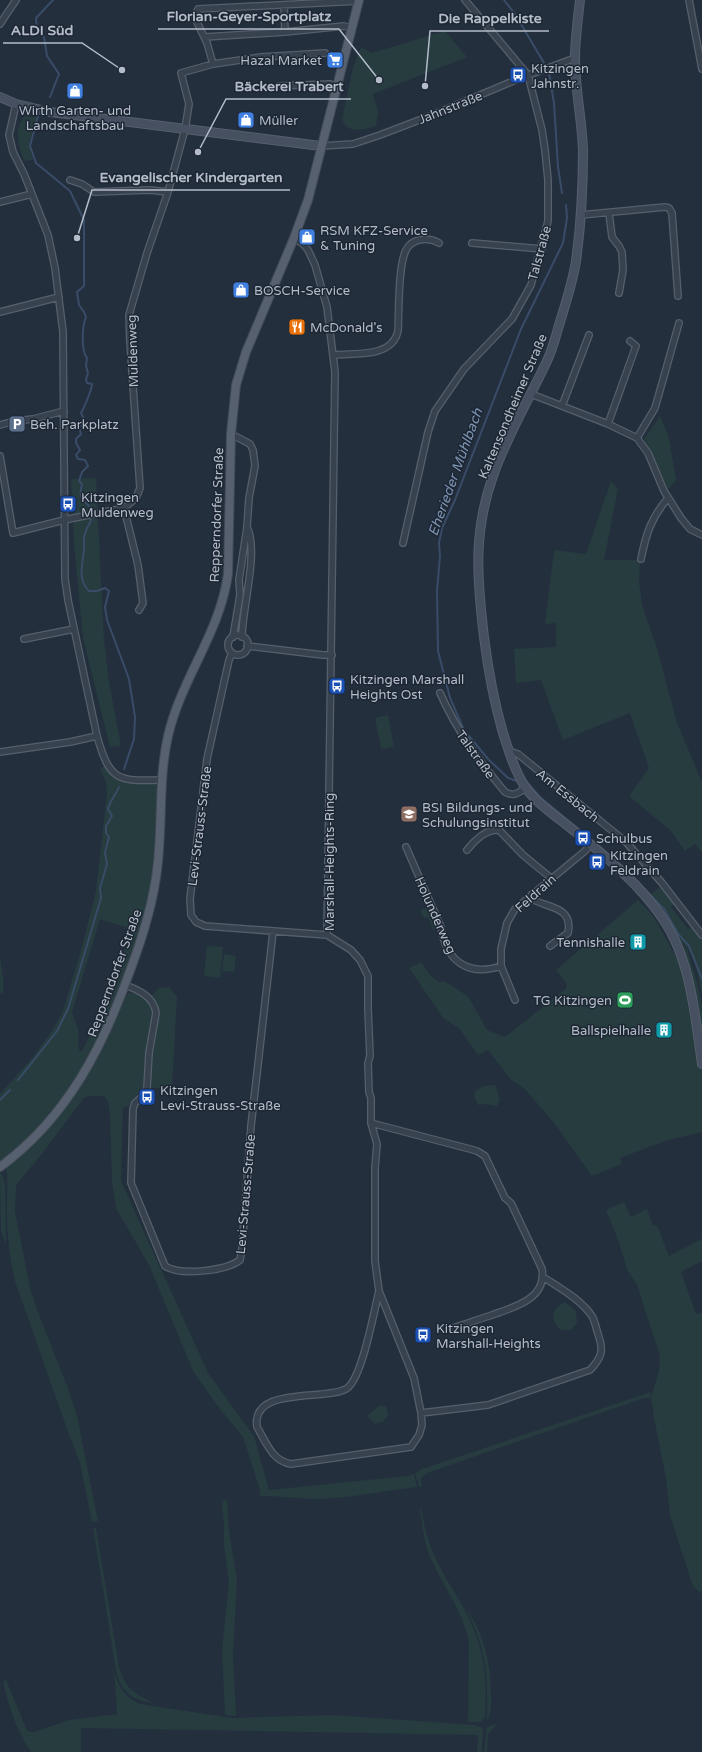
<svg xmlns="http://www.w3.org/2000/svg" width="702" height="1752" font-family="'Varela Round',sans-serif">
<rect width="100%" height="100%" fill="#242f3e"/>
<!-- green -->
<path fill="#263c3f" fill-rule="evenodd" d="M445 31 467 57 373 94 378 111 376 126C364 130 346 134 342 119L353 67 361 47 372 53Z
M25 116 37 117 29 144 33 160 24 161C19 147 13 128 25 116Z
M660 416 669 438 676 480 668 490 644 439Z
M96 478 104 640 109 682 121 746 110 747 83 638 74 543 71 479Z
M611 481 618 489 604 560H640L639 581 642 605 657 648 677 723 702 782V853L695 844 685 851 670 830 629 796 649 768 630 713 563 740 541 680 516 683 514 649 556 647V623L545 624 554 550 586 554Z
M388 715 394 747 381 749 375 718Z
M104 766C119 785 133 782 155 782L159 784C156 827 157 872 146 914 143 927 138 939 134 951 118 1000 98 1049 68 1091 48 1118 25 1141 0 1164V1094L33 1057 51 1032 62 1014 82 947 96 891 107 793 106 782 100 769ZM100 919 131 929 128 940 98 1020 82 1051 79 1050 78 1029 72 1012Z
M662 885 675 903 671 907 688 929 694 926 702 938V995C699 980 693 943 677 941L649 896Z
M638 900 654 917 674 953H676L678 955 696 1028 702 1072V1132L665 1141 620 1158 622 1164 592 1176 554 1123 524 1088 511 1080 488 1050 478 1055 460 1029 443 1018 409 968 421 962 431 976 439 982 444 981 468 996 487 1030 505 1037 567 988 565 981 556 970Z
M429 906 439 927 433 930 428 917 424 918 420 911Z
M678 944 683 945 687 949 698 986 702 1005V1053Z
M207 946 223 947 220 978 204 976Z
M224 954 236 956 234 972 222 971Z
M0 955 3 977V994L0 992Z
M169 987 177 997 172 1088H148L156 1005 151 996 159 988Z
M128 993C142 992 148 999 153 1010L143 1090 133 1101 131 1106 123 1107 121 1181 208 1373 254 1436 269 1490 407 1476 414 1474 417 1487C382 1491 347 1499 312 1499 295 1498 278 1496 260 1496V1490L243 1437 216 1404 193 1371 149 1265 116 1208 112 1181 110 1114 108 1101 104 1096H88L84 1098 41 1155 16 1185 15 1211 30 1288 38 1312 69 1391 77 1416 98 1521 92 1522 80 1463 68 1432 15 1281C10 1261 8 1241 7 1220 6 1202 9 1185 6 1167L30 1144 98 1054Z
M495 1085 500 1099 497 1106 486 1104 478 1105 474 1096 475 1091 484 1086Z
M0 1173 2 1174 5 1184 6 1245 1 1231Z
M624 1202 631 1217 647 1209 653 1226 657 1225 669 1256 702 1239V1261L681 1272 696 1314 702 1313V1590L700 1593 693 1586 670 1516 666 1478 654 1418 651 1397 659 1371 660 1356 637 1285 627 1269 618 1240 606 1210Z
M565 1302 576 1311 577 1323 571 1330H560C550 1319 551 1309 565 1302Z
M651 1392 650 1398H644L427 1473 421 1478 422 1486 419 1487 415 1473 422 1469Z
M380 1405 386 1407 388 1415 383 1422 375 1424 367 1416Z
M227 1500 229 1530 237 1579 233 1655 236 1716 225 1715 222 1650 229 1583 224 1545V1525L222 1501Z
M420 1508H421C424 1524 427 1540 434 1555 446 1582 465 1605 475 1633 486 1661 487 1688 485 1717L480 1722H468L469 1642C463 1612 443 1585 430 1557 424 1541 422 1525 420 1508Z
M93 1528H96L119 1667C126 1690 133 1692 153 1703 135 1701 124 1694 117 1676Z
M465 1607C484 1632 491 1665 491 1696 491 1705 492 1712 487 1720 488 1673 487 1651 465 1607Z
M112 1665C117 1683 122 1696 140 1704L232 1718 333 1715 474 1725 483 1728 482 1752H477L478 1735 81 1728V1752H31C17 1732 8 1705 3 1681L6 1680 26 1728 29 1732H34L69 1720 117 1714 115 1682Z
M498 1723 488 1734 487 1752H484L487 1727Z"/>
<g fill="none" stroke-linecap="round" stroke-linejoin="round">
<!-- stream -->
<path stroke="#394c67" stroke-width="2" d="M504 0 515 14 544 63
M549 73 554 103 558 167 562 193
M50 97 59 74 47 56 44 37 37 30 36 18 53 0
M38 116 30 146 36 163 70 191 84 220V286L77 292 79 305 84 312 86 317C82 326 81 351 87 358L86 366 88 373 86 379 87 383 92 384C92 389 84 408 81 413L84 419 82 425 79 428 81 434 76 439V443L80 450 76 455 78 459 85 460 88 466 82 472 79 481 82 484C79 496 80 498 90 507 90 511 91 515 91 520 90 525 87 526 86 531 83 536 84 544 84 549 83 563 77 580 89 591H97L105 588 109 591 105 607 107 620 129 679 135 717 134 739 124 769
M517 781 508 778 488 759 464 730 450 698 438 651 437 591 440 556 439 543 442 528 455 500 521 329 563 243 567 218 566 205
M526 781 540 797 582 832
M625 869 664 909 679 935 689 946 702 979
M18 1080 57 1031 68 1009 101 898 100 888 107 864 105 853 109 837 106 833V826L112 816 108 809C110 800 116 795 119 787
M0 1100 10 1090"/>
<!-- street casing -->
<g stroke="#565f6c" stroke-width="8">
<path id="street" d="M689 0 702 69
M284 5 285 32
M0 24 16 0
M205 37 285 32 344 26 351 28
M213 64 207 43 196 20 195 15 198 9 359 1
M279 86 330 84 336 86
M16 104 9 135 13 152 24 174 48 235 55 268 63 332 65 579 68 600 97 736C110 782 118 781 162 780
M321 146 353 144 380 135 435 114 518 79 575 58
M70 180 82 184 94 192 150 190 168 192
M0 202 32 194
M609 213 612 237 619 246 622 252 623 270 619 293
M581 215 665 207 669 208 672 213 678 296
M294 238 303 244 308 250 315 265 327 307 335 372 327 935
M472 243 542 249
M0 312 59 297
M334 355C356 353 392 358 398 331 399 312 398 266 406 250 412 238 428 237 439 243
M531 394 608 424 637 438 648 453 664 491 681 518 690 529 702 535
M562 406 589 335
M608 424 636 346 630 341
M0 425 15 421 33 419 64 411
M231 434 250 444 253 450 255 466 249 498 247 527 239 580 240 595 233 637
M637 438 655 408 679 323
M0 456 13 533 64 520 124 508
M403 543 428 432 435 411 464 369 512 319 531 285 548 221V180L545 150 542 130 528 75 465 0
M641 559C646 534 651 518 668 498
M139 610 143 603 138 565 124 508 136 498 140 488 130 342 129 315 147 253 168 192 185 129 189 104 181 73 213 64 261 57 325 53
M228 645a10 10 0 1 1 20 0a10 10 0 1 1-20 0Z
M242 637C242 608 259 552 247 527
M24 639 74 629
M247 646 323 655H332
M232 653 229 660 207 759 190 899 191 915 196 922 205 926 327 935 351 950 360 960 368 976V1009L370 1056 368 1063 369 1092 371 1098V1123L377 1144 375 1168V1261L379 1291 414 1378 421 1413 422 1425 419 1435 411 1447 291 1464C272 1461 266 1442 257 1427 251 1386 324 1401 346 1389 362 1380 374 1311 379 1291
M440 693C457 731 479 761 505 792 514 797 518 793 526 788
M509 751 518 754 626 842 662 883 702 935
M0 752 70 742 97 736
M406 847 441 927C446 961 468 977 501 966
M467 850C474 841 486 829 499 830L523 855 551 878
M532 894 536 901C551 908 573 908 568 933L550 946
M125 985C139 990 154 997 156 1013L149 1053 147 1088 143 1096 135 1103 133 1109 131 1183 165 1266C180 1276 226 1271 240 1260L242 1248 251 1126 273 932
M515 1000 501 966V949L507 923 515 909 585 851 591 844
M371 1123 470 1149 477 1151 485 1156 505 1198 511 1203 542 1269C547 1299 514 1307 492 1315 479 1319 466 1324 453 1328
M421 1413 488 1405 590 1370C602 1357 604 1351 598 1334 596 1328 595 1321 592 1316 580 1299 560 1288 543 1277"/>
</g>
<!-- secondary casing -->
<g stroke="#565f6c" stroke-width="10">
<path id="secondary" d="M580 0C578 19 575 39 575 58 575 89 582 120 583 150 583 187 581 225 576 261 573 281 566 302 560 322 556 335 553 349 547 361 529 399 507 436 493 476 473 532 477 579 484 637 488 669 494 702 503 733 509 752 515 771 525 787 537 804 557 817 573 830 605 856 640 884 663 919 691 960 695 1016 702 1064
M0 97 16 104 50 112 321 146"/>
</g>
<!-- primary casing -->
<g stroke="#414a57" stroke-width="10">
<path id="primary" d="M0 1167C68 1117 104 1045 131 968 143 936 153 904 157 870 163 826 158 780 168 736 181 679 220 633 228 574L231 434 236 385 246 352 294 238 308 200 359 0"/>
</g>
<!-- street -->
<use href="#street" stroke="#38414e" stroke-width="5.5"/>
<!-- secondary -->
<use href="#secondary" stroke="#465061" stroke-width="8"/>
<!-- primary -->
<use href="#primary" stroke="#56606e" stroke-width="8"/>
</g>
<!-- icons -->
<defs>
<g id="supermarket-square" transform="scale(0.9)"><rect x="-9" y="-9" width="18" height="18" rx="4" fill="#3f7fe0" stroke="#1d2633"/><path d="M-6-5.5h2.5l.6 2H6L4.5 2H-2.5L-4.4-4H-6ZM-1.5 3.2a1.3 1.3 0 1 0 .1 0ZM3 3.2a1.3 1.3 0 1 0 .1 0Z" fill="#fff"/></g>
<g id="bus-square" transform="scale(0.9)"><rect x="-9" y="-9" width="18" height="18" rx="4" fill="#1a4fb4" stroke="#1d2633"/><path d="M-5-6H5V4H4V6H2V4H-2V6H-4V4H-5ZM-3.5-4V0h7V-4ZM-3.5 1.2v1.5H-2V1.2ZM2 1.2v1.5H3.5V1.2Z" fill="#fff"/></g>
<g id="shop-square" transform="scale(0.9)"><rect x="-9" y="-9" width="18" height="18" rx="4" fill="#3f7fe0" stroke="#1d2633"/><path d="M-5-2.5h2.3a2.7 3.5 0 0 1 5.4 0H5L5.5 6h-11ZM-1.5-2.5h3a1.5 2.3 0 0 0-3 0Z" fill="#fff"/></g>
<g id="restaurant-square" transform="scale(0.9)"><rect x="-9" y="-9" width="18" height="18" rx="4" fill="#e8710a" stroke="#1d2633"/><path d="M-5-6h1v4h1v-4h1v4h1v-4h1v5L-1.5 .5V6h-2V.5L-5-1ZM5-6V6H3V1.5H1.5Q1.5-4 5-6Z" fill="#fff"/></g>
<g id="parking-square" transform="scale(0.9)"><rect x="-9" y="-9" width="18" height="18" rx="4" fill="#5c6f8a" stroke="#1d2633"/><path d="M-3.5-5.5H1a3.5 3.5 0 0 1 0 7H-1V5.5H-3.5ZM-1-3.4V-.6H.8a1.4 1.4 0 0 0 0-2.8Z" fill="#fff"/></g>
<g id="school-square" transform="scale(0.9)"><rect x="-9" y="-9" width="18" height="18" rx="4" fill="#8d6e63" stroke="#1d2633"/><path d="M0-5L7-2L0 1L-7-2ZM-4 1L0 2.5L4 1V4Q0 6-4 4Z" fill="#fff"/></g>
<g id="building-square" transform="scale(0.9)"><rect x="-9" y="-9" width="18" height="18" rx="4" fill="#0f9aa8" stroke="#1d2633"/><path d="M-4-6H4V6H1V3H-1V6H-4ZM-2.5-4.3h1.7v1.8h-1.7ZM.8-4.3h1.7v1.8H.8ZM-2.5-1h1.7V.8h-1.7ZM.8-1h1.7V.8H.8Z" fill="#fff"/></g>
<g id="stadium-square" transform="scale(0.9)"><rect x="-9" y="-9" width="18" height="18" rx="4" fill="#2e9e5b" stroke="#1d2633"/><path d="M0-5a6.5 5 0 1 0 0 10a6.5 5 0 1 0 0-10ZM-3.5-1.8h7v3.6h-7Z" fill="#fff"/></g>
</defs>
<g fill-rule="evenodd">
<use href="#supermarket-square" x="335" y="60"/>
<use href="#bus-square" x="518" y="75"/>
<use href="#shop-square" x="75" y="91"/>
<use href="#shop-square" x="246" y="120"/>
<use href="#shop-square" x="307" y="237"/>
<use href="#shop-square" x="241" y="290"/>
<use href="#restaurant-square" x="297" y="327"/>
<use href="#parking-square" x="17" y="424"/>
<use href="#bus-square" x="68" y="504"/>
<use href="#bus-square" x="337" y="686"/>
<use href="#school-square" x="409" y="814"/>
<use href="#bus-square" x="583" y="838"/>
<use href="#bus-square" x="597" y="862"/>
<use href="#building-square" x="638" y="942"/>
<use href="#stadium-square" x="625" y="1000"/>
<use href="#building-square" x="664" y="1030"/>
<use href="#bus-square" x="147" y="1097"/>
<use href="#bus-square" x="423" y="1335"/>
</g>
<g text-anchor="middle" stroke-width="3" stroke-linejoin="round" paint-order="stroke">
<!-- poi labels -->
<g font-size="13" fill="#b4bcc9" stroke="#1d2633" text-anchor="start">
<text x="322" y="65" text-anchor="end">Hazal Market</text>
<text x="531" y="73">Kitzingen<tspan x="531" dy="15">Jahnstr.</tspan></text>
<text x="75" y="115" text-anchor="middle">Wirth Garten- und<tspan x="75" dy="15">Landschaftsbau</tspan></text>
<text x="259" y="125">Müller</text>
<text x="320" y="235">RSM KFZ-Service<tspan x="320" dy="15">&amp; Tuning</tspan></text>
<text x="254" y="295">BOSCH-Service</text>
<text x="310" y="332">McDonald's</text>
<text x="30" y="429">Beh. Parkplatz</text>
<text x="81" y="502">Kitzingen<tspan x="81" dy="15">Muldenweg</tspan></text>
<text x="350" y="684">Kitzingen Marshall<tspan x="350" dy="15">Heights Ost</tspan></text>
<text x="422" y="812">BSI Bildungs- und<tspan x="422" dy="15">Schulungsinstitut</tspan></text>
<text x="596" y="843">Schulbus</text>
<text x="610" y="860">Kitzingen<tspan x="610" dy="15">Feldrain</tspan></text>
<text x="625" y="947" text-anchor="end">Tennishalle</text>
<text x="612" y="1005" text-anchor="end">TG Kitzingen</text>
<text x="651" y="1035" text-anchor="end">Ballspielhalle</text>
<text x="160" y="1095">Kitzingen<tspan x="160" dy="15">Levi-Strauss-Straße</tspan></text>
<text x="436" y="1333">Kitzingen<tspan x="436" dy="15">Marshall-Heights</tspan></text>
</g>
<!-- street labels -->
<g font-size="13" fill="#b4bcc9" stroke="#1d2633">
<text transform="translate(450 107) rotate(-22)" y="5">Jahnstraße</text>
<text transform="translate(539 253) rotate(-75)" y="5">Talstraße</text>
<text transform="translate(132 351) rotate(-92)" y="5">Muldenweg</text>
<text transform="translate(512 406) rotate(-67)" y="5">Kaltensondheimer Straße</text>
<text transform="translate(216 515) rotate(-88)" y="5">Repperndorfer Straße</text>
<text transform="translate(476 754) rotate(54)" y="5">Talstraße</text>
<text transform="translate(568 795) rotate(39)" y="5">Am Essbach</text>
<text transform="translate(199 826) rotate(-83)" y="5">Levi-Strauss-Straße</text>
<text transform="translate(329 862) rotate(-90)" y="5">Marshall-Heights-Ring</text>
<text transform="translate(535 893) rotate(-42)" y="5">Feldrain</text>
<text transform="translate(436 915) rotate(66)" y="5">Holunderweg</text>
<text transform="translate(114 973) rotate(-70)" y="5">Repperndorfer Straße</text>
<text transform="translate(245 1194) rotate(-85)" y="5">Levi-Strauss-Straße</text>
</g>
<!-- water labels -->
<g font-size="14" font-style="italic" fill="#7c92b1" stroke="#1d2633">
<text transform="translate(455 472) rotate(-70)" y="5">Eherieder Mühlbach</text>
</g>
</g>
<!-- callouts -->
<path fill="none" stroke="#b4bcc9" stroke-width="1.5" d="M379 80L339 29H158M425 86L430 31H549M122 70L82 43H3M198 152L226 99H351M77 238L92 190H290"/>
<g fill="#b4bcc9" stroke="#1d2633" stroke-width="1.5">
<circle cx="379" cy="80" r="4"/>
<circle cx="425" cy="86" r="4"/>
<circle cx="122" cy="70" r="4"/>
<circle cx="198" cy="152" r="4"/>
<circle cx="77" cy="238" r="4"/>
</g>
<g font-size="14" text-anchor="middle" font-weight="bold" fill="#b4bcc9" stroke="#1d2633" stroke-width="3" stroke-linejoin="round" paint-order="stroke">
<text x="249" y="21">Florian-Geyer-Sportplatz</text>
<text x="490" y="23">Die Rappelkiste</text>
<text x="42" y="35">ALDI Süd</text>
<text x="289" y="91">Bäckerei Trabert</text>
<text x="191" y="182">Evangelischer Kindergarten</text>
</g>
</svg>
